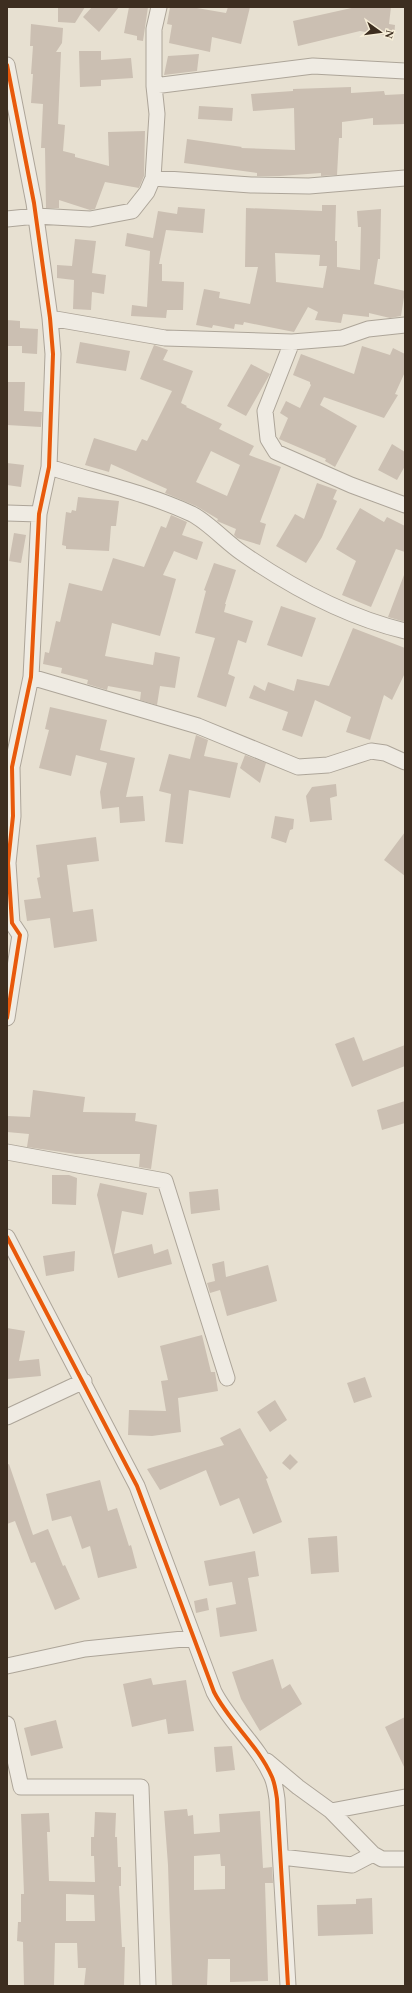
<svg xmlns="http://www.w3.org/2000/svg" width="412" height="1993" font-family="'Times New Roman',serif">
<rect width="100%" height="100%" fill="#e7e0d1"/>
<!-- building -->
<path fill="#cbbfb2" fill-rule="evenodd" d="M58 7H85L75 23 58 22Z
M92 7H119L99 32 83 17Z
M129 7H148L143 41 137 40V36L124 33Z
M170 7H191L226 13 228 7H250L241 44 212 37 210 52 169 43 172 25 167 24Z
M356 7H391L389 24 395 25 394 37 360 31 298 46 293 21Z
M31 24 63 28 62 43 56 52H61L58 124 65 125 63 151 75 154V157L109 166 108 132 145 131 144 176 139 188 105 182 95 209 90 210 59 200V208H46L45 148H41L43 104 31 103 33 74H31L33 46H30Z
M79 51H101V60L131 58 133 78 101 80V86L80 87Z
M199 54 197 71 164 75 168 56Z
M351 87V93L384 91 385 95 405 94V124L373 125V118L342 122V138H339L337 175 321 176V173L280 176H257V173L184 163 187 139 242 147 241 148 295 150 294 108 253 111 251 94 293 91V89Z
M199 106 233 108 232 121 198 119Z
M322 205H336L335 241H337V267L360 270 361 227H358L357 211 381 209 380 259H378L374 284 405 291 401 316 390 318 369 313V317L343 314 341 323 315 320 318 312 308 307 294 332 244 322 243 325 235 324 234 329 213 325 212 328 196 325 204 289 220 292 219 298 250 304 258 267H245L246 208 322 211ZM275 253 320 255 319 266H327L323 288 276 282Z
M178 207 205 209 203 233 166 230 159 264H162V281L184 282 183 310H167L166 318 131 316 132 305 147 307 150 251 125 246 127 233 153 238 158 211 177 214Z
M75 239 96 241 92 273 106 275 104 294 92 292 91 310 73 309 74 280 57 278V265L72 266Z
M7 320 20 321V328L38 329 37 354 22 353V346H7Z
M80 342 130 351 126 371 76 363Z
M154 345 168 350 163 360 193 371 181 403 187 406 186 407 222 424 219 429 254 446 249 455 281 467 260 522 266 524 260 545 237 538 234 535 236 529 217 521 218 519 196 506 165 493 167 489 111 464 109 472 85 465 94 438 136 451 142 439 147 441 172 391 140 379ZM211 451 240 465 227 496 196 482Z
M362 346 390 355 393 348 405 354V372L395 394 398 395 384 418 324 397 320 405 357 426 335 467 325 461 326 459 279 439 288 418 280 413 286 401 300 408 311 385 310 384V382L293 375 301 354 354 374Z
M251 364 270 374 246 416 227 406Z
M7 382H25L24 411 42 412 41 427 7 425Z
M392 444 405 452V466L397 480 378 470Z
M7 463 24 465 21 487 7 485Z
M317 483 337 490 333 499 337 501 322 537 306 563 276 546 295 514 304 519Z
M78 497 119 501 116 526H111L109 551 66 549V546L62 545 66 512 71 513 72 510 76 511Z
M360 508 384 522 387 517 405 526V552L396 549 371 607 342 595 356 561 336 549Z
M171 515 187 522 182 535 203 542 197 560 174 551 163 575 176 579 160 636 112 623 105 656 153 665 155 652 180 657 175 688 160 686 157 705 140 700 141 692 108 686 107 690 87 684 88 680 61 673 62 668 43 664 45 652 49 653 56 621 60 622 69 583 102 591 113 558 144 567 161 526 166 528Z
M14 533 26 535 21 563 9 561Z
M214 563 236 570 225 604H226L224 612 253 621 246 643 238 640 228 674 235 677 226 707 197 697 215 638 195 633 206 591 204 590Z
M404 575 405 576V622L388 617Z
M281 606 316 618 302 657 267 645Z
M353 628 405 648V673L392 700 384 695 370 740 346 732 351 717 315 700 302 737 282 730 288 712 249 698 254 685 265 691 268 682 294 691 297 679 329 686Z
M50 707 107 720 100 750 135 758 126 797 143 796 145 821 120 823 119 807 102 809 100 792 107 763 76 755 71 776 39 768 49 730 45 729Z
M196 735 208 740 204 756 238 763 230 798 189 790 183 844 165 842 171 794 159 791 169 754 190 759Z
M245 755 266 763 260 783 240 768Z
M336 784 337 796 330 798 332 820 310 822 306 796 312 787Z
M275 816 294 819 293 829 290 830 286 843 271 838Z
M405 832V876L384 860Z
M96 837 99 861 67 865 73 912 93 909 97 941 54 948 50 918 27 921 24 900 41 898 37 878 40 877 36 845Z
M354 1037 363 1061 405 1045V1066L352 1087 335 1044Z
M33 1090 85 1097 83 1112 136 1113 135 1121 157 1125 151 1169 139 1167 140 1154H76L27 1147 29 1134 7 1132V1116L30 1117Z
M405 1101V1123L382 1130 377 1110Z
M52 1175H69L77 1178 76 1205 52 1204Z
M100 1183 147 1193 143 1215 122 1211 114 1254 152 1244 154 1254 168 1249 172 1264 118 1278 97 1195Z
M218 1189 220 1210 191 1214 189 1192Z
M75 1251 74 1271 46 1276 43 1256Z
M224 1261 226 1277 268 1265 277 1301 227 1316 220 1290 210 1293 207 1283 215 1281 212 1264Z
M7 1328 25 1331 19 1361 39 1359 41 1376 7 1379Z
M202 1335 211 1372H215L218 1391 178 1398 181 1432 152 1436 128 1435 129 1410 166 1411 161 1381 168 1380 160 1346Z
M365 1377 372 1397 354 1403 347 1383Z
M275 1400 287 1420 270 1432 257 1412Z
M240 1428 268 1478 266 1479 282 1522 253 1534 239 1498 220 1506 206 1470 160 1490 147 1469 224 1445 220 1438Z
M290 1454 298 1462 290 1470 282 1463Z
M9 1464 33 1535 48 1529 63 1566 65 1565 80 1599 55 1610 35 1562 31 1563 15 1521 7 1524V1465Z
M100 1480 108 1511 117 1508 129 1546 131 1545 137 1568 98 1578 90 1546 82 1549 71 1516 52 1521 46 1494Z
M337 1536 339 1572 311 1574 308 1538Z
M255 1551 259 1576 248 1578 257 1631 220 1637 216 1608 236 1604 232 1582 209 1586 204 1561Z
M207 1598 209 1610 196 1613 194 1601Z
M273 1659 282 1689 290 1684 302 1704 260 1731 241 1699 232 1672Z
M151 1678 153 1685 186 1680 194 1731 168 1734 166 1719 132 1727 123 1684Z
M405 1717V1769L385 1727Z
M56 1720 63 1748 31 1756 24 1728Z
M232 1746 235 1770 216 1772 214 1747Z
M187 1809 188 1816 193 1815 194 1834 220 1832 219 1814 260 1811 263 1868 272 1867 273 1883H265L268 1981 230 1982V1959H208L207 1986H172L168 1865 164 1811ZM220 1854 221 1866H225V1889L194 1890V1856Z
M95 1812 116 1813 115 1837H117L118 1867H121V1886H119L122 1947H125L124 1986H84L86 1968H78L77 1943H55L54 1986H24L23 1942 17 1941 18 1922H21V1894H24L21 1814 49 1813 50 1832H47L49 1881 95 1882 94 1856H91V1837H94ZM66 1894 94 1895 95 1921H66Z
M372 1898 373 1934 318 1936 317 1905 356 1904V1899Z"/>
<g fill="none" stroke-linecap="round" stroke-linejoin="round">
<!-- minor casing -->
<g stroke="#ada599" stroke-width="17">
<path id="minor" d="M7 65 34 203 50 318 53 354 49 467 39 514 31 677 12 767 13 816 8 863 12 923 20 935 7 1018
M154 86 313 66 405 71
M153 178 251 185 309 186 405 178
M7 219 36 216 90 219 132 211 147 192 153 178 157 114 154 86V29L159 7
M50 318 165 338 292 342 342 338 368 329 405 325
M292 342 265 411 268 439 276 452 351 485 405 505
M49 467C96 482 147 493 192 514 208 522 227 543 242 553 291 587 347 617 405 631
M7 513 39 514
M31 677 198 726 298 767 328 765 371 751 385 753 405 762
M7 1152 165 1181 227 1378
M7 1237 137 1486 214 1692C230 1723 258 1745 272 1777 275 1784 276 1792 277 1799L288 1986
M7 1417 84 1381
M7 1666 85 1649 193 1638
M7 1724 21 1787H141L148 1986
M267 1761 298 1787 331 1811 405 1797
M331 1811 373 1854 382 1859H405
M281 1857 352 1865 373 1854"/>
</g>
<!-- minor -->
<use href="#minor" stroke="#efebe3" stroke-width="15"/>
<!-- cycleway casing -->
<g stroke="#f7eed8" stroke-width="6">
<path id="cycleway" d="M7 65 34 203 50 318 53 354 49 467 39 514 31 677 12 767 13 816 8 863 12 923 20 935 7 1018
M7 1237 137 1486 214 1692C230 1723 258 1745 272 1777 275 1784 276 1792 277 1799L288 1986"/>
</g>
<!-- cycleway -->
<use href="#cycleway" stroke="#e8590c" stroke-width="4"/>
</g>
<!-- border -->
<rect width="412" height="1993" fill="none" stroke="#3d2e20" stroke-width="16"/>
<!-- north arrow -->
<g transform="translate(380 32) rotate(104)" stroke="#f7eed8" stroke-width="3" paint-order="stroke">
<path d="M0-3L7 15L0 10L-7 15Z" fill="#3d2e20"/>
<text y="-6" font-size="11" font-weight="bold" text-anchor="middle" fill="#3d2e20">N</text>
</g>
</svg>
